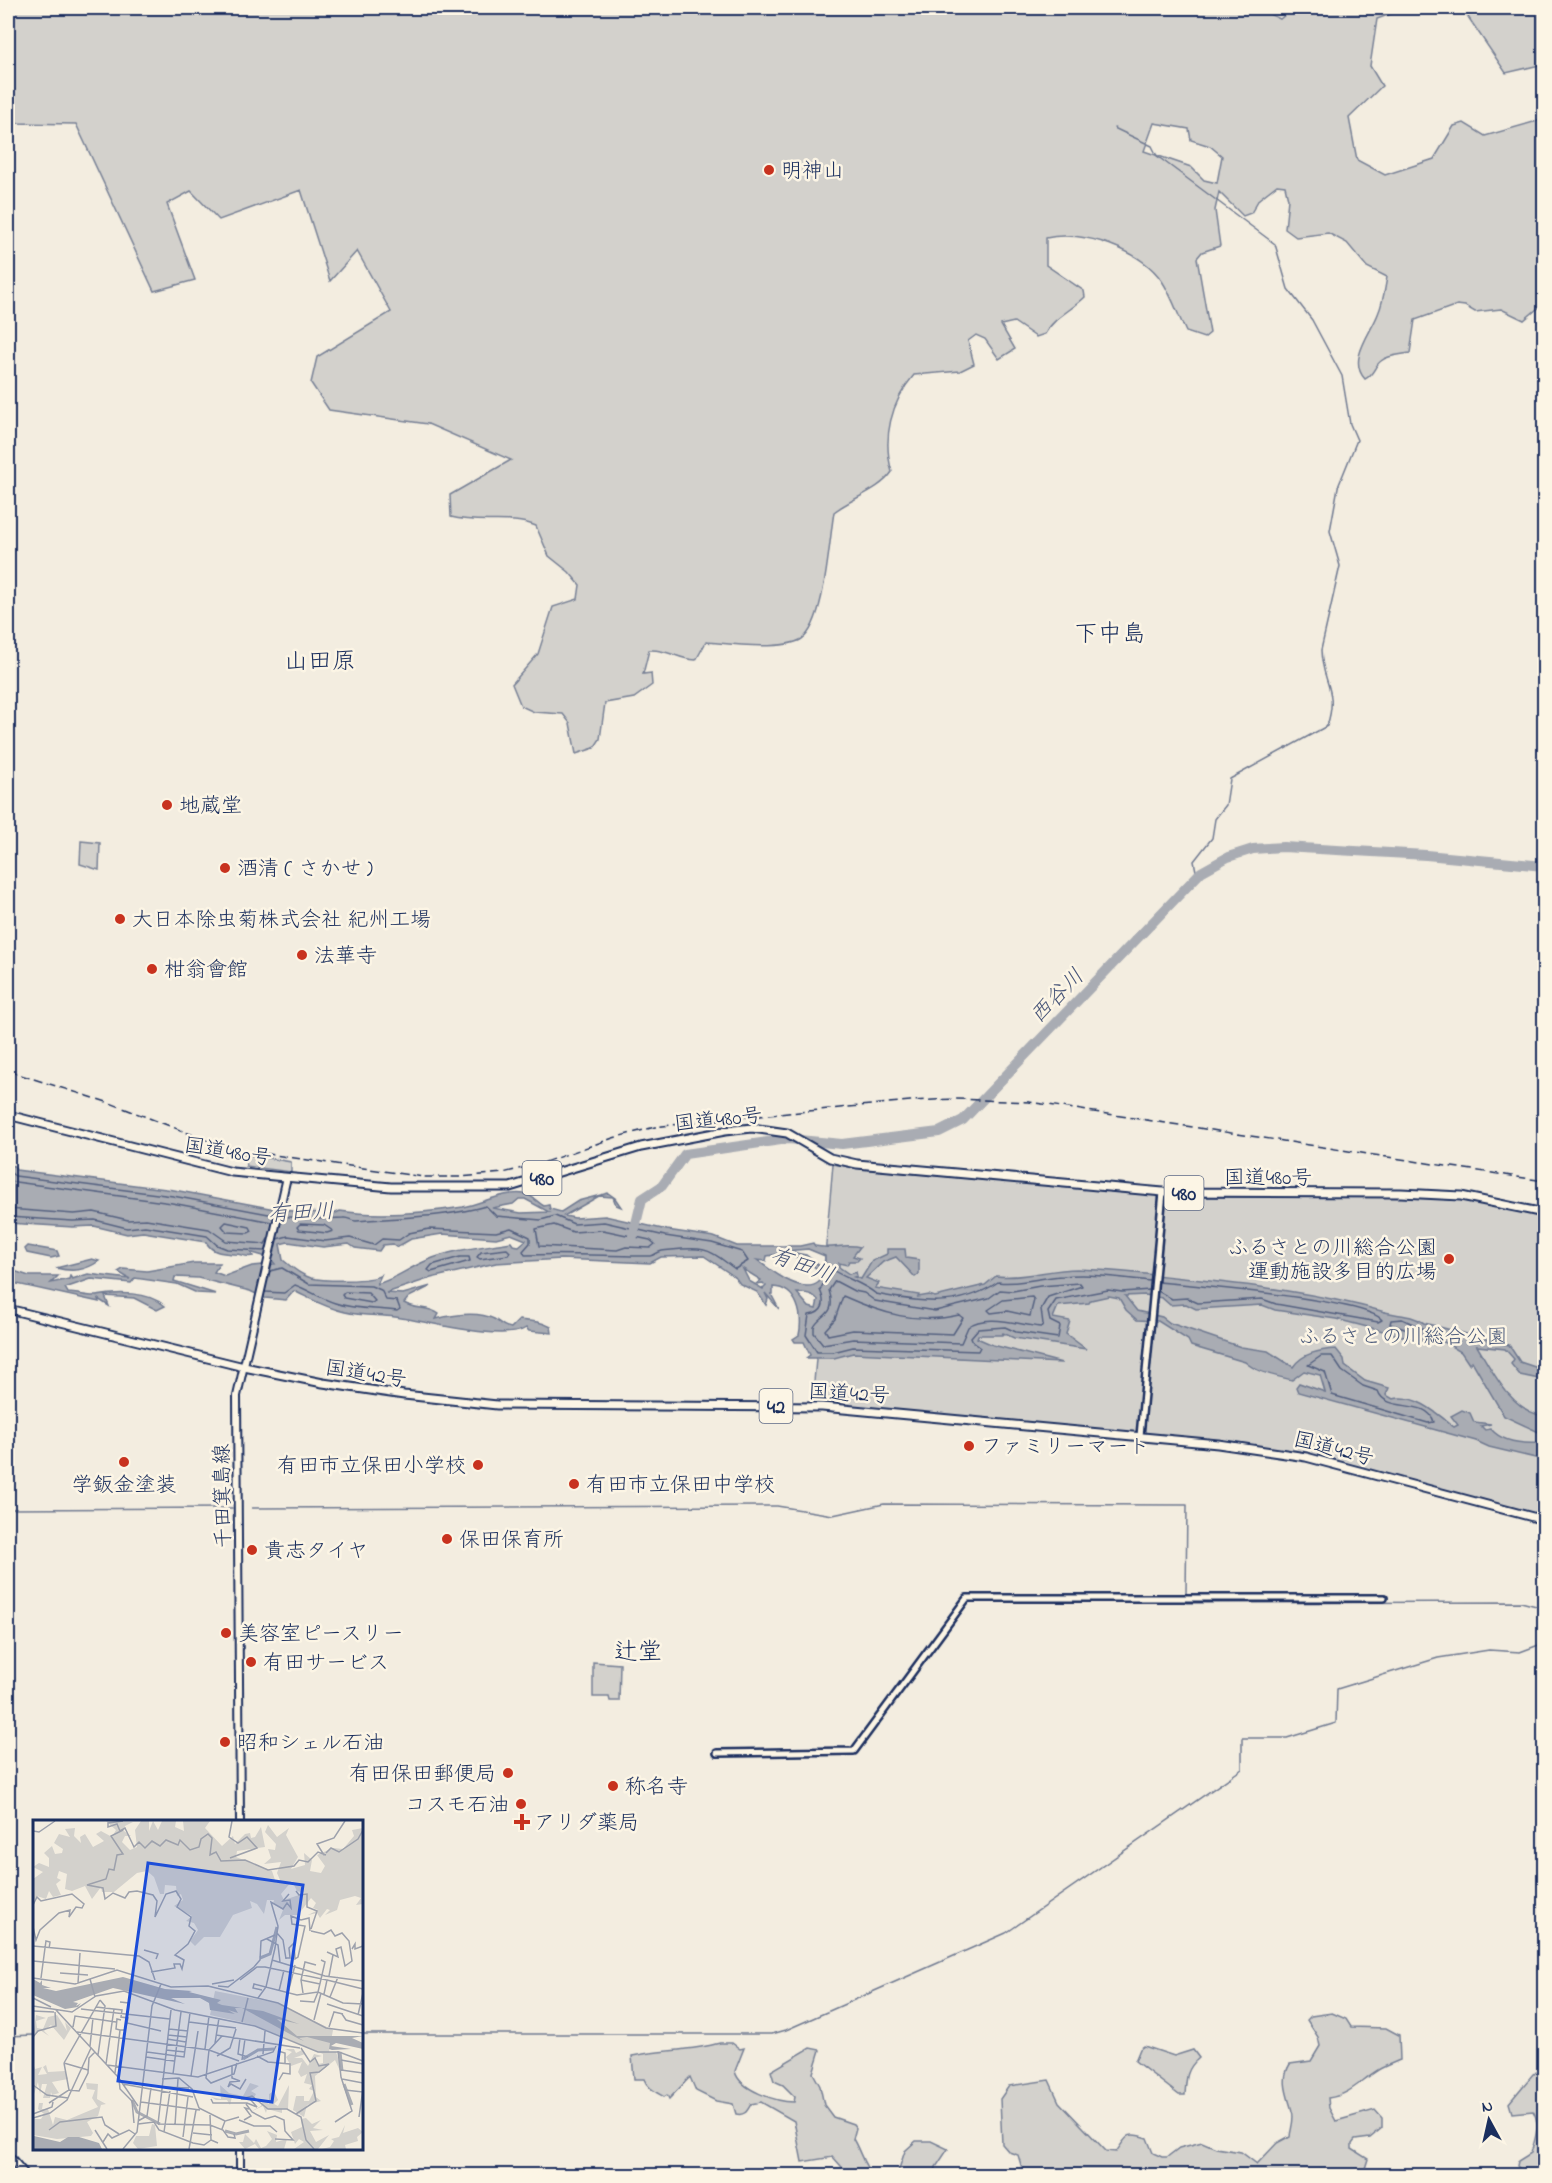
<svg xmlns="http://www.w3.org/2000/svg" width="1552" height="2183" font-family="'Indie Flower','Klee One',sans-serif">
<rect width="100%" height="100%" fill="#f3ede0"/>
<filter id="ink" filterUnits="userSpaceOnUse"><feTurbulence type="fractalNoise" baseFrequency=".0167" numOctaves="2"/><feDisplacementMap in="SourceGraphic" scale="12" xChannelSelector="R" yChannelSelector="G"/><feConvolveMatrix kernelMatrix="1 2 1 2 8 2 1 2 1" color-interpolation-filters="sRGB"/></filter>
<g filter="url(#ink)">
<!-- green -->
<path fill="#d3d1cc" stroke="#778095" stroke-width="1.5" fill-rule="evenodd" d="M8 8H1257L1280 19 1293 8H1407L1377 19 1370 66 1382 86 1349 118 1357 160 1385 175 1434 159 1454 126 1464 123 1485 136 1544 119V303L1524 320 1501 309 1475 312 1465 306 1457 305 1415 320 1410 353C1401 355 1388 355 1381 361 1374 366 1374 375 1365 379 1347 360 1371 333 1378 314 1383 303 1385 289 1387 277L1367 267 1347 243 1328 233 1296 237 1285 229 1288 199 1285 186 1277 185 1259 199 1251 213 1243 216 1219 192 1215 210 1220 246 1202 252 1197 258 1210 333 1204 338 1186 332C1178 315 1172 296 1162 281 1141 250 1082 229 1046 238V265L1084 291 1085 297C1072 310 1053 318 1045 334L1036 337 1014 322 1001 325 1015 349 999 359 985 339 976 335 968 341 974 364 960 371 914 375C891 402 882 438 892 472 880 490 852 498 834 512 829 541 825 623 802 639 782 651 729 644 706 642L696 660C676 659 669 649 649 650L643 674 651 673 652 685 634 698 605 703 600 739 594 748 576 754 570 723 563 714 534 712 521 706 512 684 538 654 553 607 578 599 580 585 569 572 549 556 536 526C510 515 481 525 451 517L450 495 511 460 428 424 329 410 311 383 317 357 391 312 357 251 330 281 301 190 219 220 191 191 167 204 195 280 154 291 76 124 11 123 8 104ZM1154 123 1189 129 1191 140 1210 146 1222 156 1217 183 1204 180 1191 167 1144 151Z
M1462 8H1544V64L1506 73Z
M81 841 100 843 99 870 80 864Z
M244 1154 291 1162V1172L246 1166Z
M833 1164 863 1169 1176 1197 1376 1196 1463 1199 1544 1216V1517L1308 1456 1156 1435 812 1405Z
M593 1662 620 1664 619 1701H610L609 1697H593Z
M1332 2013 1346 2019 1351 2027 1386 2028 1399 2035 1400 2060C1393 2063 1385 2066 1378 2070 1360 2081 1350 2095 1328 2098L1329 2108 1336 2121 1375 2110 1382 2118V2128L1370 2138 1355 2140 1352 2144V2149L1368 2159 1363 2175H1334L1320 2170 1300 2176 1024 2175 1018 2155 1009 2152 1002 2144 1000 2099 1009 2086 1049 2080 1059 2102 1106 2151 1116 2152C1128 2136 1126 2131 1147 2138L1153 2153 1162 2157H1167L1179 2148 1202 2142 1216 2148 1241 2152 1257 2164 1277 2143 1290 2136C1291 2128 1295 2118 1292 2111 1288 2096 1280 2080 1290 2064L1311 2061 1320 2046 1318 2037 1307 2020 1311 2016Z
M720 2043H732L740 2049 744 2048 735 2071C739 2090 777 2102 794 2102L795 2097 783 2085 774 2081 771 2071 810 2048 820 2050 813 2073 820 2086 824 2105 833 2117 853 2124 856 2128 853 2139C860 2150 864 2168 873 2175H849L833 2157 802 2162 794 2121 761 2102 751 2104C747 2111 745 2116 736 2114L733 2104 716 2101 696 2091 690 2077 669 2099 667 2095 664 2097C656 2092 647 2088 644 2079H634L632 2056C661 2050 691 2051 720 2043Z
M1144 2046 1174 2056 1193 2050 1199 2058C1186 2069 1186 2079 1185 2095H1179L1135 2061 1140 2049Z
M1544 2067 1542 2079 1544 2097V2175H1527L1517 2166 1518 2161 1531 2153C1535 2139 1541 2124 1533 2111L1512 2113 1509 2103 1533 2074Z
M916 2141H931L948 2149 936 2167 935 2175H897L905 2151Z"/>
<!-- water -->
<path fill="#a9acb3" stroke="#707a91" stroke-width="1.5" fill-rule="evenodd" d="M8 1165 14 1166 16 1170 174 1190 280 1210 334 1214 340 1211C379 1217 424 1213 463 1207 484 1203 503 1191 525 1194 532 1195 538 1203 544 1206L549 1205 550 1209 561 1212 578 1201 608 1193 615 1198 621 1207 616 1205 613 1197 599 1196 564 1216 575 1218 605 1216 667 1230 714 1237 737 1246H800L813 1243 815 1246C832 1250 844 1243 860 1247L853 1256 860 1258 857 1261H849L847 1265 839 1263V1267L849 1274 856 1272 857 1276 854 1277 861 1279 872 1261 887 1254V1249H905L906 1258 919 1260V1274L915 1277 896 1257 883 1262 866 1278 879 1283 875 1288 919 1295 918 1297 929 1295 935 1297 985 1285 996 1276C1023 1279 1050 1269 1077 1269 1112 1270 1148 1274 1182 1278 1251 1285 1319 1293 1385 1312 1400 1316 1410 1314 1424 1323L1509 1345 1520 1362 1544 1370V1380L1520 1375 1511 1364 1514 1359 1505 1349 1477 1346C1493 1372 1511 1411 1544 1416V1460L1489 1447 1476 1441 1298 1392 1296 1387 1299 1383 1325 1392 1320 1375 1304 1371 1292 1380C1277 1376 1257 1373 1245 1362L1191 1346 1188 1340 1158 1321 1137 1320 1126 1310 1119 1298 1109 1296 1091 1300 1089 1303 1058 1306 1053 1318 1070 1321 1066 1334 1086 1349 1014 1338 1003 1333 1002 1335H978L977 1338 993 1345 1062 1363 853 1353 834 1358H806L810 1355 804 1342H795L793 1339 799 1335C803 1316 798 1288 773 1287V1294H771L779 1309 765 1293 768 1299 766 1305 757 1292 740 1284 735 1277 704 1256 661 1257 650 1263 561 1259 496 1263 431 1278 386 1293 403 1294 431 1286 409 1297 404 1303C415 1310 429 1306 439 1314L436 1319C453 1315 478 1311 494 1319 501 1323 503 1327 511 1328L519 1320C530 1321 541 1321 551 1327L552 1333 529 1331 526 1328C504 1343 423 1320 395 1317 378 1315 362 1316 345 1312 326 1308 311 1299 294 1291L286 1300 265 1298 250 1291 198 1278 175 1277 174 1281 216 1294 197 1293 177 1284 135 1278 131 1283 91 1279 65 1288 68 1293C77 1293 90 1297 96 1296 116 1292 149 1291 165 1306L157 1310 134 1298 105 1296 109 1306 98 1299 99 1302 8 1282V1269L29 1276H58L51 1283 69 1279 70 1276 72 1279 88 1274 130 1279 118 1272 123 1269 147 1271 194 1263H220L214 1272 225 1276 252 1266 275 1264 270 1258 253 1253H251L253 1256C246 1258 242 1254 235 1254 223 1253 213 1254 206 1242L143 1232 127 1234 94 1226 73 1227 8 1223ZM519 1199H525L549 1212 521 1213 492 1208 513 1204ZM442 1234 496 1238 511 1234 526 1240 519 1246 513 1245 511 1242C483 1247 454 1249 428 1260 408 1268 398 1278 377 1284L381 1275C371 1282 324 1281 311 1278 301 1275 291 1267 283 1260L280 1244 288 1242 323 1247 349 1244 355 1248 379 1251 383 1245 393 1244 397 1247 411 1239ZM808 1249 825 1256V1265L821 1267 806 1255 785 1251ZM780 1254 806 1259 821 1273 819 1282C802 1296 771 1270 757 1260L766 1261 767 1256ZM743 1269 761 1280 756 1284 763 1283 766 1286 763 1289 749 1281ZM797 1293C805 1293 813 1293 818 1300L816 1309 809 1307ZM1145 1295 1162 1298 1170 1305 1186 1304 1196 1309 1262 1305 1275 1310 1336 1319 1422 1341 1439 1339 1461 1352 1469 1364 1472 1361 1504 1416 1541 1433 1539 1443C1522 1444 1502 1442 1491 1429L1485 1430 1481 1426 1491 1424 1474 1422 1470 1413 1462 1410 1451 1416 1458 1425 1454 1427C1438 1414 1415 1393 1393 1399L1386 1395 1389 1388 1365 1381 1345 1366 1344 1359 1336 1349C1320 1350 1302 1353 1293 1367L1268 1351 1241 1347 1170 1323 1162 1317 1137 1311 1125 1296Z
M28 1246 57 1251 59 1256 51 1258 27 1253 25 1249Z
M92 1259 99 1261C85 1271 72 1272 56 1268Z"/>
<g fill="none" stroke-linecap="round" stroke-linejoin="round">
<!-- shore -->
<path stroke="#546180" stroke-width="1.5" d="M8 1171 15 1176 173 1196 274 1215
M8 1181 172 1203 272 1222
M8 1209 74 1214 94 1212 128 1220 146 1219 209 1229 226 1241 265 1244 268 1239
M8 1217 73 1221 95 1220 127 1228 145 1226 207 1236 217 1245 227 1249 265 1251
M226 1222 250 1227 252 1231 248 1233 227 1232 222 1226Z
M300 1224 324 1225 333 1231 327 1233 299 1230 297 1227Z
M554 1225 573 1232 603 1230 650 1240 655 1244 650 1248 626 1247 617 1250 539 1246 536 1229Z
M277 1239 288 1236 325 1241 350 1238 374 1245 382 1239 399 1240 409 1233 429 1229 496 1232 511 1228 530 1237V1243L523 1251 525 1255C567 1253 609 1256 650 1256 654 1256 657 1252 662 1251 675 1250 691 1247 704 1250 715 1252 725 1262 735 1269L748 1261 742 1252 712 1243 665 1236 604 1222 574 1224 555 1216 541 1220 496 1216 486 1206C443 1218 400 1217 356 1221 351 1221 348 1217 343 1218 325 1219 302 1219 283 1216
M507 1249 510 1252 508 1255 480 1259 477 1257 481 1252Z
M460 1257H469L470 1261 431 1272 428 1270 432 1265Z
M835 1281 854 1291 864 1293 875 1301 935 1311 989 1298 1000 1290 1013 1291 1040 1286 1080 1283 1082 1286 1048 1297 1041 1309 1043 1324 1041 1327C1020 1325 985 1313 968 1327L961 1343 853 1339 823 1344 814 1333V1327C822 1313 837 1316 829 1290Z
M1150 1290 1122 1292 1108 1290 1056 1300 1048 1312 1050 1321 1060 1326 1058 1338 1016 1332 1005 1327 978 1329 971 1337 973 1342 980 1347 978 1351 853 1347 833 1352H817L806 1335 809 1315C824 1313 826 1303 820 1290L831 1269C846 1279 863 1283 876 1294 919 1302 959 1309 998 1282 1020 1285 1041 1277 1063 1276 1091 1273 1122 1278 1150 1281
M1158 1291 1172 1299 1187 1298 1198 1303 1262 1299 1276 1304 1378 1322 1382 1320C1367 1300 1192 1285 1159 1282
M265 1292 284 1293 295 1285C309 1290 321 1299 335 1303 356 1310 376 1308 397 1311L400 1309 397 1301 386 1300 381 1290 371 1286 309 1284 282 1268 270 1271
M345 1292 368 1293 375 1301 372 1303 344 1298 342 1295Z
M843 1296C881 1313 917 1325 959 1315L963 1318 953 1334 853 1330 828 1335 825 1330 835 1319Z
M1032 1297 1034 1300 1030 1316 1007 1311 991 1313 988 1310 1003 1300Z
M1402 1319 1426 1330 1427 1334 1422 1335 1390 1324 1391 1320Z
M1321 1356H1332L1342 1371 1363 1386 1378 1391C1386 1414 1427 1397 1434 1422L1428 1423 1332 1395 1325 1372 1308 1365Z"/>
<!-- stream -->
<path stroke="#707a91" stroke-width="1.5" d="M1114 128 1152 146 1157 156 1275 244 1288 289 1312 320 1342 376 1350 424 1357 440 1338 487 1330 531 1340 566 1321 650C1322 684 1339 689 1327 726L1230 779 1226 805 1215 819 1212 838 1194 861 1197 876
M252 1508 777 1506 833 1515 884 1504 1187 1505 1186 1595
M8 1509 232 1508
M1186 1600V1603L1521 1602 1544 1608
M362 2034H772L786 2030 1006 1933 1242 1769V1738H1287L1336 1723 1337 1689 1438 1658 1489 1650 1520 1652 1544 1643
M8 2036 34 2035"/>
<!-- river -->
<path stroke="#a9acb3" stroke-width="10" d="M633 1236 642 1199 662 1186 685 1154 788 1139 842 1144 939 1132 963 1120 1201 872 1228 857 1253 849 1283 847 1426 855 1544 866
M8 2167 14 2176"/>
<!-- tertiary casing -->
<g stroke="#1b2f5e" stroke-width="10">
<path id="tertiary" d="M1140 1436 1163 1192
M717 1753 854 1751 967 1598H1384"/>
</g>
<!-- secondary casing -->
<g stroke="#1b2f5e" stroke-width="10">
<path id="secondary" d="M240 1822 237 1396 287 1177
M240 2176V2148"/>
</g>
<!-- primary casing -->
<g stroke="#1b2f5e" stroke-width="11">
<path id="primary" d="M8 2155 26 2176"/>
</g>
<!-- trunk casing -->
<g stroke="#1b2f5e" stroke-width="11">
<path id="trunk" d="M8 1115 232 1172 391 1187H510L641 1147 725 1131 752 1128 787 1133 830 1158 857 1164 1163 1192 1401 1193 1461 1196 1544 1213
M8 1309 244 1367 323 1383 404 1395 497 1405 822 1407 1218 1444 1306 1457 1544 1520"/>
</g>
<!-- tertiary -->
<use href="#tertiary" stroke="#fcf5e5" stroke-width="5"/>
<!-- secondary -->
<use href="#secondary" stroke="#fcf5e5" stroke-width="6"/>
<!-- primary -->
<use href="#primary" stroke="#fcf5e5" stroke-width="7"/>
<!-- trunk -->
<use href="#trunk" stroke="#fcf5e5" stroke-width="7"/>
<!-- rail -->
<path stroke="#1b2f5e" stroke-width="1.5" stroke-dasharray="9 4.5" stroke-linecap="butt" d="M8 1071 110 1103 227 1148 424 1177H461L503 1173 542 1163 613 1138 655 1127 698 1122 910 1101 956 1099 1029 1102 1544 1181"/>
</g>
</g>
<!-- markers -->
<g fill="#c8321e" stroke="#fcf5e5" stroke-width="2">
<circle cx="769" cy="170" r="6"/>
<circle cx="167" cy="805" r="6"/>
<circle cx="225" cy="868" r="6"/>
<circle cx="120" cy="919" r="6"/>
<circle cx="302" cy="955" r="6"/>
<circle cx="152" cy="969" r="6"/>
<circle cx="1449" cy="1259" r="6"/>
<circle cx="969" cy="1446" r="6"/>
<circle cx="124" cy="1462" r="6"/>
<circle cx="478" cy="1465" r="6"/>
<circle cx="574" cy="1484" r="6"/>
<circle cx="447" cy="1539" r="6"/>
<circle cx="252" cy="1550" r="6"/>
<circle cx="226" cy="1633" r="6"/>
<circle cx="251" cy="1662" r="6"/>
<circle cx="225" cy="1742" r="6"/>
<circle cx="508" cy="1773" r="6"/>
<circle cx="613" cy="1786" r="6"/>
<circle cx="521" cy="1804" r="6"/>
<path d="M519 1813h6v6h6v6h-6v6h-6v-6h-6v-6h6z"/>
</g>
<g text-anchor="middle" stroke-width="5" stroke-linejoin="round" paint-order="stroke">
<!-- shield labels -->
<g fill="#fcf5e5" stroke="#5e6a86" stroke-width="1.5">
<rect x="522.5" y="1161" width="39" height="34" rx="4.5"/>
<rect x="1164.5" y="1176" width="39" height="34" rx="4.5"/>
<rect x="759.5" y="1389" width="33" height="34" rx="4.5"/>
</g>
<g font-size="20" font-weight="bold" fill="#1b2f5e">
<text x="542" y="1185">480</text>
<text x="1184" y="1200">480</text>
<text x="776" y="1413">42</text>
</g>
<!-- poi labels -->
<g font-size="21" fill="#1b2f5e" stroke="#fcf5e5" text-anchor="start">
<text x="781" y="177">明神山</text>
<text x="179" y="812">地蔵堂</text>
<text x="237" y="875">酒清 ( さかせ )</text>
<text x="132" y="926">大日本除虫菊株式会社 紀州工場</text>
<text x="314" y="962">法華寺</text>
<text x="164" y="976">柑翁會館</text>
<text x="1437" y="1254" text-anchor="end">ふるさとの川総合公園<tspan x="1437" dy="24">運動施設多目的広場</tspan></text>
<text x="981" y="1453">ファミリーマート</text>
<text x="466" y="1472" text-anchor="end">有田市立保田小学校</text>
<text x="124" y="1491" text-anchor="middle">学鈑金塗装</text>
<text x="586" y="1491">有田市立保田中学校</text>
<text x="459" y="1546">保田保育所</text>
<text x="264" y="1557">貴志タイヤ</text>
<text x="238" y="1640">美容室ピースリー</text>
<text x="263" y="1669">有田サービス</text>
<text x="237" y="1749">昭和シェル石油</text>
<text x="496" y="1780" text-anchor="end">有田保田郵便局</text>
<text x="625" y="1793">称名寺</text>
<text x="509" y="1811" text-anchor="end">コスモ石油</text>
<text x="534" y="1829">アリダ薬局</text>
</g>
<!-- street labels -->
<g font-size="21" fill="#1b2f5e" stroke="#fcf5e5">
<text transform="translate(718 1119) rotate(-6)" y="7">国道480号</text>
<text transform="translate(228 1151) rotate(9)" y="7">国道480号</text>
<text x="1268" y="1184">国道480号</text>
<text transform="translate(366 1373) rotate(9)" y="7">国道42号</text>
<text transform="translate(849 1393) rotate(3)" y="7">国道42号</text>
<text transform="translate(1334 1448) rotate(14)" y="7">国道42号</text>
<text transform="translate(222 1496) rotate(-91)" y="7">千田箕島線</text>
</g>
<!-- park labels -->
<g font-size="21" fill="#49587a" stroke="#fcf5e5">
<text x="1403" y="1343">ふるさとの川総合公園</text>
</g>
<!-- water labels -->
<g font-size="22" font-style="italic" fill="#465478" stroke="#fcf5e5">
<text transform="translate(1056 995) rotate(-46)" y="8">西谷川</text>
<text transform="translate(301 1211) rotate(-3)" y="8">有田川</text>
<text transform="translate(803 1264) rotate(20)" y="8">有田川</text>
</g>
<!-- quarter labels -->
<g font-size="24" fill="#1b2f5e" stroke="#fcf5e5">
<text x="1110" y="641">下中島</text>
<text x="320" y="668">山田原</text>
<text x="638" y="1659">辻堂</text>
</g>
</g>
<!-- overview -->
<g transform="translate(33 1820)">
<rect width="330" height="330" fill="#f3ede0"/>
<path d="M73 1 100 2 92 6 91 11 98 16H92L89 22 97 30 104 27 102 10 108 1H116V11L120 1 125 10 129 1H143L142 7 151 11 150 1H177L172 8 189 26 200 16 202 24 212 14 217 13 218 18 222 17 228 7 232 27 204 31 203 37 239 51 243 63 247 60 244 53 248 42 231 44 238 38 235 29 242 30 243 24 232 12 235 5 244 17 256 8 253 15 265 37 258 49 272 45 271 33 279 40 277 51 288 53 292 46 284 35 300 28 310 29 321 16 319 10 330 8V84L323 85 328 78 322 76 307 80 304 90 292 95 297 90 294 89 287 98 284 93 275 95 285 90 280 88 283 83 278 78 265 95H252L246 100 250 90 240 84 241 80H234L231 94 224 84 217 81 219 88 200 95 187 117H171L162 126 157 121 165 110 161 103 153 101 159 96 141 86 150 80 148 74 144 76 143 66 132 65 131 74H127L121 57 114 51 104 53 81 72H69L68 67 59 79 52 66 39 71 32 69 34 54 26 51 24 58 28 60 23 64 28 75 20 77 16 71 13 79 4 76 0 85V59L10 52 0 47 6 43 16 47V38L11 33 19 26 22 34 29 33 30 29 21 23 26 14 37 17 32 9 42 8 41 16 48 23 47 17 52 14 60 27 71 21 63 14 68 11 79 17 83 10ZM259 61 264 71 272 73 251 80 248 74ZM182 171 244 183 300 210 296 232H303L307 244V251L302 240 282 256 283 277 288 281 274 285 271 297 260 290 263 276H271V281H276L281 271 276 269 279 265 271 263 274 254 268 257 265 252 269 242 258 246 253 237 259 232 252 229H261L263 233 269 230 272 234 261 238H269L275 246 281 234 289 236 281 238 285 244 290 243V234L221 205 177 195ZM3 195 13 198 3 201 4 208 10 209 15 197 24 195 34 211 32 202 38 208 31 220 18 205 11 211 16 216 7 210 0 217ZM0 243 2 249 9 247 5 255 14 254 10 247 13 245 15 252 32 251 35 259 19 262 26 273 19 275 18 272 17 278H10L14 264H9L7 274 5 262 0 277ZM53 263 65 264 64 279 73 284 68 285 65 296 54 302 60 313 58 316 24 319 0 315V299H8L11 294 5 289 6 283H10L9 289H15L20 305 22 297 34 300 65 287 59 278 62 270 54 269ZM217 263 226 266 218 271 223 274 219 281 199 277 197 285 194 280H183L178 277 188 279 187 265 196 273 210 276ZM256 265 255 289H249V293L234 289 233 293 230 286 217 292 228 286 230 280 236 284V274L241 271 245 280 241 284 245 286ZM273 298 279 304 288 300 280 308 290 310 277 311 283 322 296 315 285 329H261L271 322 266 319 262 324 258 312 269 307 268 299ZM119 304 122 305 124 326 105 329 100 323 103 316H116ZM312 305 310 313 325 308 330 312 324 317 325 321 312 325 313 329H289L297 327 301 321 298 319 306 317ZM234 311 244 315 243 322 254 319 251 329H226L222 324 212 329 206 322H210L212 314 221 323 223 319 228 328 233 326 239 319Z" fill="#d3d1cc" fill-rule="evenodd"/>
<path d="M90 157 132 169 159 171 156 172 188 180 184 183 189 185 230 191 266 204 244 199 264 216H330L319 218 330 223V229L303 223 298 226 318 229 299 230 296 229 297 223 274 217 266 218 271 221 266 219 209 188H202L205 193 195 190 202 194 177 190 176 183 167 178H138L152 184 80 168 40 182 45 183 43 186 48 183 45 187 32 189 0 175V159L7 163 9 160V165L18 168H10L23 171ZM1 316 27 322 35 317H46L66 323 69 329H0Z" fill="#a9acb3"/>
<path fill="none" stroke="#a9acb3" stroke-width="3" d="M227 138 237 134 244 107M307 232 309 251M210 239 225 230 241 229M311 264 319 285M99 280 104 292 127 304M192 311 203 314 216 311"/>
<path fill="none" stroke="#9da1ac" stroke-width="1.5" d="M90 1 75 3V7L84 4 87 11 92 8 101 27 106 22 112 28 119 21 127 26 133 20 145 25 147 20 157 30 166 27 168 19 175 14 179 18 177 35 183 32 188 41 212 40 235 50 261 46 266 40 275 42 285 32 293 35M90 10 78 16 90 34 84 35 81 50 76 49 73 59 54 65 70 68 72 79 80 73 92 78 96 72 104 71 120 75 124 81 122 97 133 74 143 71 148 79 144 87 158 97 156 106 162 111 155 124 142 135 151 140 149 149 147 144H141L142 148 118 152M0 11 6 12 22 1M293 33 298 28 306 32 325 19 330 10M291 35 284 24 301 18 312 1M197 38 224 28 214 17 205 23 196 17 199 1M263 71 266 75 274 74V87L284 91 278 109M0 107 3 120 7 110 26 93 37 90 36 97 43 87 49 88 51 84 39 74 8 81 4 77 0 85M278 111 291 114 298 110 302 116 309 113 316 121 319 141 312 146 308 127 303 129 305 137 294 132M244 113 250 120 253 139M234 119 245 125 247 142M0 126 106 136 116 142 122 160M12 128 13 121 17 122 16 129M319 129 322 124V129L330 126M111 130 125 134 123 139M253 138H257L256 128 261 123 262 139 265 137 272 106 259 104 258 96 268 100 276 98 277 111M239 140 292 156 330 161M0 141 82 149M27 153 55 155M296 156 300 135M0 158 42 164 84 150 138 167 175 166 245 183 293 208 330 213M8 158 12 128M57 159 62 177M207 160 224 147H232L294 160 291 174M268 160 287 164M294 160 330 169M45 163 47 133M179 164 201 160M185 166 195 167 221 147 227 140 228 121 242 115M229 170 220 168 221 164 264 175 285 172 310 183 330 184M246 171 251 150M285 172 292 142 288 140M255 173 262 145M270 173 268 160 272 142 283 145M297 177 305 157M0 178 18 187M225 178 233 167 242 128 245 106 238 82 250 89 254 83 258 88 257 80 250 81 256 74M267 181 281 182 285 172M87 182 96 183 95 193M294 184 330 196M0 186 39 192 63 176 91 171 142 190 222 206 285 232H306L330 241M63 187 89 190 88 197 95 198 94 203 128 211M48 189 137 199M23 190 85 257 105 286M0 191 21 192M309 194 313 200 330 205M325 195 330 173M281 200 288 173M156 202 203 208M209 202 215 178M40 207 42 196 83 202M296 207 301 192 310 194M136 209 155 211M87 210 83 209 84 199 88 200M44 212 176 230 206 241M135 215 154 217M183 215 267 228M0 217 5 211 23 206 22 192M207 218 205 234 215 237M134 219 153 222M182 223 186 198M57 226 60 198M172 229 176 196M133 230 152 232M176 230 173 258 178 263 201 254 204 243M176 230 189 216M245 231 252 233V244M114 232 151 237 157 193M230 234 232 211M65 235 72 186 67 180M184 236 197 228 203 209M224 236 235 242 257 244V254L250 253 246 260M113 237 141 241M209 240 212 219M308 240 330 244M31 243 67 180M31 243 55 250M73 244 81 189M74 245 165 257 240 232 243 226M199 246V258L207 261 197 262 195 267 198 264 207 269 213 259M308 250 330 253M82 253 87 210H92L94 203M140 254 148 192M158 256 165 211M86 259 87 269 99 281 101 303M129 259 146 258 159 269 166 288 192 301M309 259 330 263M90 264 160 277M0 265 14 275 35 278M128 267 156 268M36 270 46 271 55 253 56 238 62 232M312 270 330 272M178 279 180 283H214L224 287 217 279H208L219 276 235 289H254L268 297 273 320 281 329M108 282 167 290M16 283 36 270 31 243M213 284 219 292 232 299 242 296 251 300 252 311 260 320 242 319M0 294 19 287 20 282M263 294 283 281 277 253 286 252 296 244 286 246 282 238 277 242 268 228M177 295 178 320 185 323M326 297 330 269M0 298 17 293 34 280 58 228M206 300 221 306H237L244 312M211 300 218 296 212 288 216 289M105 301 114 296 118 268M302 302 319 291 308 257 305 231M105 304 121 302 126 310 160 323 171 325 178 320M125 304 138 190M125 304 177 305 190 310 195 317 202 318 201 314M142 305 145 259M189 309 192 301 206 297M16 310 27 302 69 297 72 305 86 314M62 310 74 329M131 312 137 271M160 313 179 315M150 317 155 277M70 322 75 314 79 318 96 310 102 314M90 329 104 312 119 186 128 164M156 329 163 290"/>
<path fill="#1d4ed8" fill-opacity="0.15" stroke="#1d4ed8" stroke-width="3" d="M115 43 270 65 239 282 85 261Z"/>
<rect width="330" height="330" fill="none" stroke="#1b2f5e" stroke-width="3"/>
</g>
<!-- margin -->
<rect width="1552" height="2183" fill="none" stroke="#fcf5e5" stroke-width="30"/>
<rect x="15" y="15" width="1522" height="2153" fill="none" stroke="#1b2f5e" stroke-width="2" filter="url(#ink)"/>
<!-- north arrow -->
<g transform="translate(1489 2120) rotate(352)" stroke="#fcf5e5" stroke-width="4.5" paint-order="stroke">
<path d="M0-4.5L10 22L0 15L-10 22Z" fill="#1b2f5e"/>
<text y="-9" font-size="16" font-weight="bold" text-anchor="middle" fill="#1b2f5e">N</text>
</g>
</svg>
